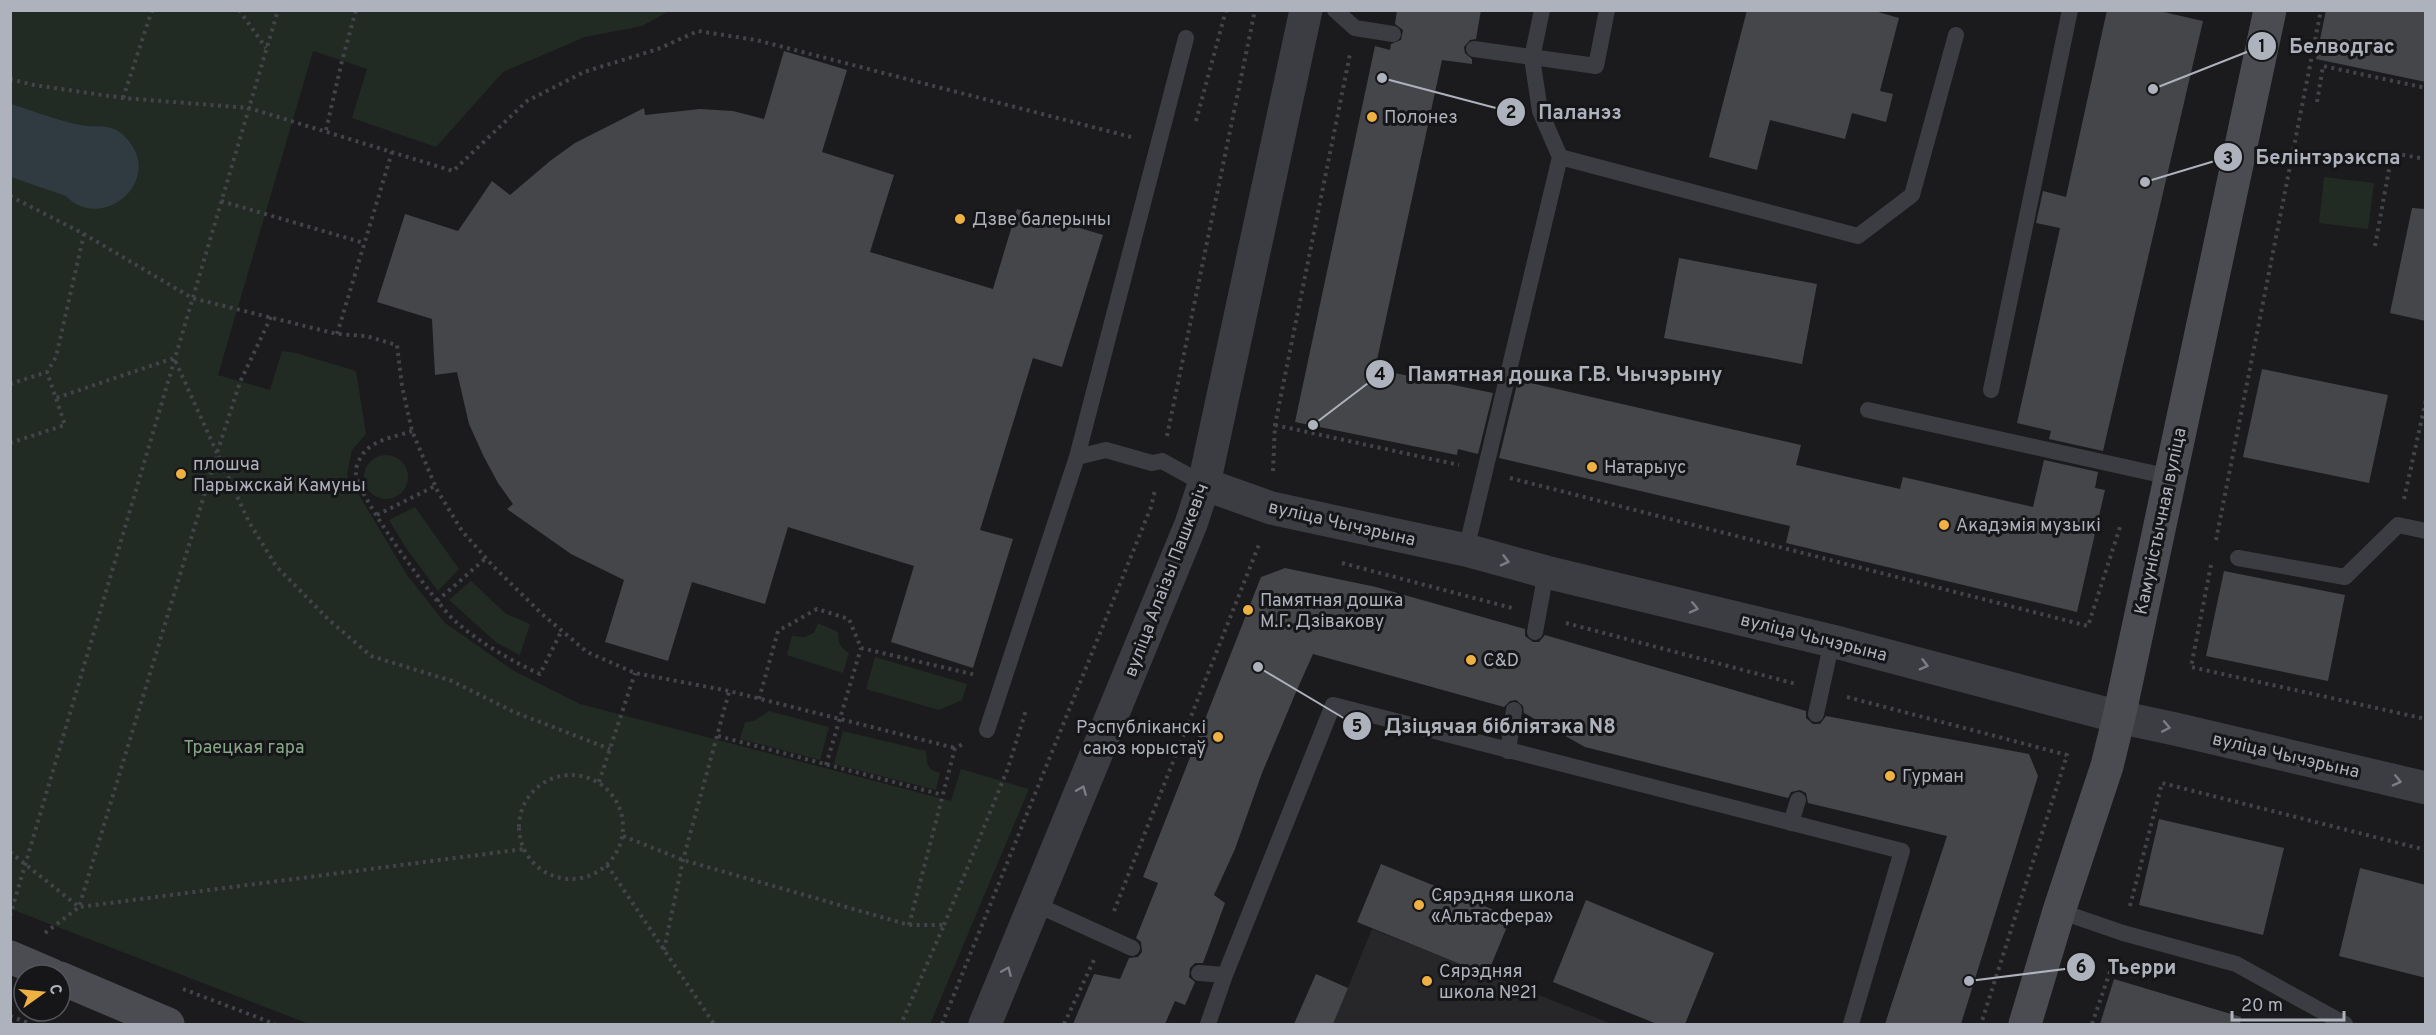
<svg xmlns="http://www.w3.org/2000/svg" width="2436" height="1035" font-family="Overpass,sans-serif">
<rect width="100%" height="100%" fill="#1b1b1d"/>
<!-- built -->
<path fill="#27272a" d="M1372 929 1612 1024H1333Z"/>
<!-- green -->
<path fill="#222b23" d="M10 11H669L642 26 585 37 503 72 436 147 352 118 367 69 313 51 218 375 270 390 282 351 296 353 356 371 366 434 352 450 347 475 407 575 445 623 514 671 580 704 951 801 961 769 1029 789 930 1024H309L11 909Z
M2324 177 2374 183 2368 229 2319 223Z
M364 477a22 22 0 1 1 44 0a22 22 0 1 1-44 0Z
M415 507 459 569 438 591 406 548 389 520Z
M471 581 506 614 530 624 520 655 497 643 449 600Z
M818 623 838 632C838 642 840 648 849 653L843 673 787 655 792 636 804 637 814 633Z
M875 657 967 684 962 700 939 710 866 689Z
M769 711 829 727 820 760 740 739 745 722 754 721Z
M843 731 926 751C927 764 927 770 940 773L936 790 834 764Z"/>
<!-- water -->
<path fill="#303a41" d="M11 104C33 111 64 123 86 126 96 127 104 125 114 129 121 132 127 138 131 144 160 185 100 232 66 196L11 177Z"/>
<!-- building -->
<path fill="#45464a" d="M1397 10H1481L1476 39 1470 40 1464 47 1465 53 1472 59V64L1442 60 1375 369 1493 393 1478 454 1458 449 1457 455 1295 422 1375 46 1390 50 1391 44 1401 40 1403 30 1395 24Z
M1747 10H1871L1899 18 1880 91 1893 94 1886 122 1852 113 1845 139 1770 120 1757 170 1709 157Z
M2107 10H2155L2203 21 2103 451 2049 439 2051 431 2017 423 2060 228 2036 223 2043 191 2066 197Z
M2326 10H2426V82L2316 59Z
M784 51 847 70 822 152 894 175 870 252 993 289 1017 209 1103 235 1062 367 1033 358 980 530 1013 539 973 668 891 642 914 566 788 527 765 604 692 582 668 661 605 642 624 580 571 554 507 509 513 504 498 483 484 457 469 424 457 372 435 375 432 319 377 302 405 214 458 231 492 181 510 195 550 161 575 143 644 108 645 115 700 109 733 111 764 119Z
M2412 208 2426 209V321L2390 313Z
M1679 258 1817 284 1802 364 1664 338Z
M2262 369 2388 395 2369 483 2243 457Z
M1518 380 1801 445 1796 465 1900 489 1903 477 2033 507 2044 460 2098 472 2095 488 2105 490 2077 612 1786 543 1790 526 1499 458Z
M1285 568 1376 587 1525 629V636L1533 642H1539L1545 635 1806 711V718L1813 724H1820L1826 716 2029 754 2038 776 1961 1024H1885L1947 836 1808 803 1806 793 1800 790 1791 792 1788 798 1585 747 1524 713 1523 706 1516 700 1510 701 1504 707 1313 654 1296 692 1262 773 1235 849 1214 895 1225 903 1203 963H1195L1190 968 1189 977 1195 982 1185 1005 1175 1001 1165 1024H1073L1094 974 1120 979 1129 958 1138 957 1142 952 1141 942 1136 938 1158 883 1143 877 1261 577Z
M2224 571 2345 595 2328 681 2206 656Z
M2159 819 2284 848 2263 935 2139 905Z
M1381 864 1511 917 1487 975 1357 922Z
M2360 868 2426 885V978L2339 956Z
M1586 900 1714 953 1685 1024H1657L1553 982Z
M1316 974 1348 988 1333 1024H1294Z
M2114 979 2241 1017 2240 1024H2100Z"/>
<g fill="none" stroke-linecap="round" stroke-linejoin="round">
<!-- path -->
<path stroke="#424449" stroke-width="4" stroke-dasharray="3 4.5" stroke-linecap="butt" d="M239 10 266 48
M10 79 34 85 123 98 249 108 453 171 527 101 584 72 658 49 698 31 756 40 1131 137
M123 98 152 10
M2317 102 2323 66 2426 88
M1196 121 1226 10
M326 130 342 61 356 10
M10 196 84 234 192 298 337 334 366 336 397 345 402 386 412 431 437 490 462 531 493 566 542 614 587 652 635 673 729 691 955 748
M221 201 364 243
M2375 246 2392 153 2426 159
M271 317 240 382 217 453 249 522 276 566 328 619 371 656 452 681 514 712 610 749
M337 334 392 152
M10 384 47 372 56 357 84 234
M1275 425 1459 465
M412 431C395 437 370 440 361 457 358 461 355 470 356 474 358 497 436 604 455 621 477 641 513 662 540 674L562 630
M1167 436 1255 10
M10 443 65 425 47 372
M1273 471 1275 425 1350 54
M1510 478 2088 626 2120 527
M2404 499 2426 400
M377 515 435 486
M2216 540 2321 10
M1342 563 1512 608
M2211 565 2191 667 2426 719
M437 601 486 558
M1566 623 1796 684
M1847 697 2067 755 1981 1024
M759 699 778 631 817 609 849 619 861 648 976 675
M718 736 943 795
M826 765 861 648
M519 827a52 52 0 1 1 104 0a52 52 0 1 1-104 0Z
M599 782 635 673
M623 836 683 860 909 925H944L901 1024
M10 852 79 907 524 849
M607 865 714 1024
M2130 906 2162 783 2426 850
M1114 911 1260 542
M10 916 278 10
M909 925 955 748 965 743
M944 925 1008 768 1026 710
M45 933 79 907 217 453 174 358 56 398
M664 950 683 860 729 692
M183 989 275 1024
M10 1016 31 1024
M10 1024 14 1018
M942 1024 1151 507 1155 490
M1064 1024 1094 960
M2092 1024 2114 960"/>
<!-- lane -->
<path stroke="#3c3d42" stroke-width="16" d="M1335 10 1355 28 1393 34
M1474 49 1596 66 1607 10
M1560 157 1858 236 1912 195 1956 35
M1991 390 2070 10
M1868 410 2170 477
M1077 457 1106 450 1152 463 1162 461 1204 484
M1466 550 1560 157 1540 111 1532 58 1542 10
M2238 558 2345 577 2398 525 2426 531
M1535 632 1546 572
M1816 714 1832 641
M987 730 1077 457 1186 38
M1508 751 1514 710
M1791 823 1798 800
M1035 904 1132 948
M2059 911 2123 933 2236 964 2345 1024
M1199 973 1225 975
M1208 1024 1225 975 1333 705 1902 851 1851 1024"/>
<!-- street -->
<path stroke="#3c3d42" stroke-width="33" d="M1204 484 1271 508 1466 550 1546 572 1832 641 2119 717 2175 729 2426 788
M985 1024 1191 524 1204 484 1306 10"/>
<!-- secondary -->
<path stroke="#4a4c52" stroke-width="33" d="M10 957 52 975
M60 978 168 1024
M2025 1024 2059 911 2107 766 2119 717 2270 10"/>
</g>
<!-- one-way arrows -->
<defs><path id="oneway-chevron" d="M-2-3.5L2.5 0L-2 3.5" fill="none" stroke-width="1.6" stroke-linecap="round" stroke-linejoin="round" transform="scale(1.5)"/></defs>
<g stroke="#7b7d85">
<use href="#oneway-chevron" transform="translate(1505 561) rotate(15)"/>
<use href="#oneway-chevron" transform="translate(1694 608) rotate(13)"/>
<use href="#oneway-chevron" transform="translate(1924 665) rotate(15)"/>
<use href="#oneway-chevron" transform="translate(2166 727) rotate(11)"/>
<use href="#oneway-chevron" transform="translate(2397 781) rotate(13)"/>
<use href="#oneway-chevron" transform="translate(1082 790) rotate(-68)"/>
<use href="#oneway-chevron" transform="translate(1007 971) rotate(-67)"/>
</g>
<!-- markers -->
<g fill="#eeb142" stroke="#161618" stroke-width="2">
<circle cx="1372" cy="117" r="6"/>
<circle cx="960" cy="219" r="6"/>
<circle cx="1592" cy="467" r="6"/>
<circle cx="181" cy="474" r="6"/>
<circle cx="1944" cy="525" r="6"/>
<circle cx="1248" cy="610" r="6"/>
<circle cx="1471" cy="660" r="6"/>
<circle cx="1218" cy="737" r="6"/>
<circle cx="1890" cy="776" r="6"/>
<circle cx="1419" cy="905" r="6"/>
<circle cx="1427" cy="981" r="6"/>
</g>
<g text-anchor="middle" stroke-width="6" stroke-linejoin="round" paint-order="stroke">
<!-- poi labels -->
<g font-size="18" fill="#aeb2bc" stroke="#161618" text-anchor="start">
<text x="1384" y="123">Полонез</text>
<text x="972" y="225">Дзве балерыны</text>
<text x="193" y="470">плошча<tspan x="193" dy="21">Парыжскай Камуны</tspan></text>
<text x="1604" y="473">Натарыус</text>
<text x="1956" y="531">Акадэмія музыкі</text>
<text x="1260" y="606">Памятная дошка<tspan x="1260" dy="21">М.Г. Дзівакову</tspan></text>
<text x="1483" y="666">C&amp;D</text>
<text x="1206" y="733" text-anchor="end">Рэспубліканскі<tspan x="1206" dy="21">саюз юрыстаў</tspan></text>
<text x="1902" y="782">Гурман</text>
<text x="1431" y="901">Сярэдняя школа<tspan x="1431" dy="21">«Альтасфера»</tspan></text>
<text x="1439" y="977">Сярэдняя<tspan x="1439" dy="21">школа №21</tspan></text>
</g>
<!-- street labels -->
<g font-size="18" fill="#aeb2bc" stroke="#161618">
<text transform="translate(2160 521) rotate(-78)" y="6">Камуністычная вуліца</text>
<text transform="translate(1342 523) rotate(13)" y="6">вуліца Чычэрына</text>
<text transform="translate(1166 580) rotate(-69)" y="6">вуліца Алаізы Пашкевіч</text>
<text transform="translate(1814 637) rotate(14)" y="6">вуліца Чычэрына</text>
<text transform="translate(2286 755) rotate(13)" y="6">вуліца Чычэрына</text>
</g>
<!-- park labels -->
<g font-size="18" fill="#85a687" stroke="#161618">
<text x="244" y="753">Траецкая гара</text>
</g>
</g>
<!-- callouts -->
<path fill="none" stroke="#aeb2bc" stroke-width="2" d="M2153 89L2262 46M1382 78L1511 112M2145 182L2228 157M1313 425L1380 374M1258 667L1357 726M1969 981L2081 967"/>
<g fill="#aeb2bc" stroke="#161618" stroke-width="2">
<circle cx="2153" cy="89" r="6"/>
<circle cx="1382" cy="78" r="6"/>
<circle cx="2145" cy="182" r="6"/>
<circle cx="1313" cy="425" r="6"/>
<circle cx="1258" cy="667" r="6"/>
<circle cx="1969" cy="981" r="6"/>
<circle cx="2262" cy="46" r="15"/>
<circle cx="1511" cy="112" r="15"/>
<circle cx="2228" cy="157" r="15"/>
<circle cx="1380" cy="374" r="15"/>
<circle cx="1357" cy="726" r="15"/>
<circle cx="2081" cy="967" r="15"/>
</g>
<g font-size="18" text-anchor="middle" font-weight="bold" fill="#111">
<text x="2262" y="52">1</text>
<text x="1511" y="118">2</text>
<text x="2228" y="164">3</text>
<text x="1380" y="380">4</text>
<text x="1357" y="732">5</text>
<text x="2081" y="973">6</text>
</g>
<g font-size="20" text-anchor="middle" font-weight="bold" fill="#aeb2bc" stroke="#161618" stroke-width="6" stroke-linejoin="round" paint-order="stroke">
<text x="2342" y="53">Белводгас</text>
<text x="1580" y="119">Паланэз</text>
<text x="2328" y="164">Белінтэрэкспа</text>
<text x="1565" y="381">Памятная дошка Г.В. Чычэрыну</text>
<text x="1500" y="733">Дзіцячая бібліятэка N8</text>
<text x="2142" y="974">Тьерри</text>
</g>
<!-- border -->
<rect width="2436" height="1035" fill="none" stroke="#aeb2bc" stroke-width="24"/>
<!-- north arrow -->
<g transform="translate(42 993) rotate(75)"><circle r="28" fill="#161618" stroke="#53545a" stroke-width="1.5"/>
<path d="M0-4.5L10 22L0 15L-10 22Z" fill="#eeb142"/>
<text y="-9" font-size="16" font-weight="bold" text-anchor="middle" fill="#aeb2bc">С</text>
</g>
<!-- scale -->
<path d="M2232 1011v9h112v-9" fill="none" stroke="#aeb2bc" stroke-width="3"/>
<text x="2241" y="1011" font-size="18" fill="#aeb2bc" stroke="#161618" stroke-width="4.5" paint-order="stroke">20 m</text>
</svg>
